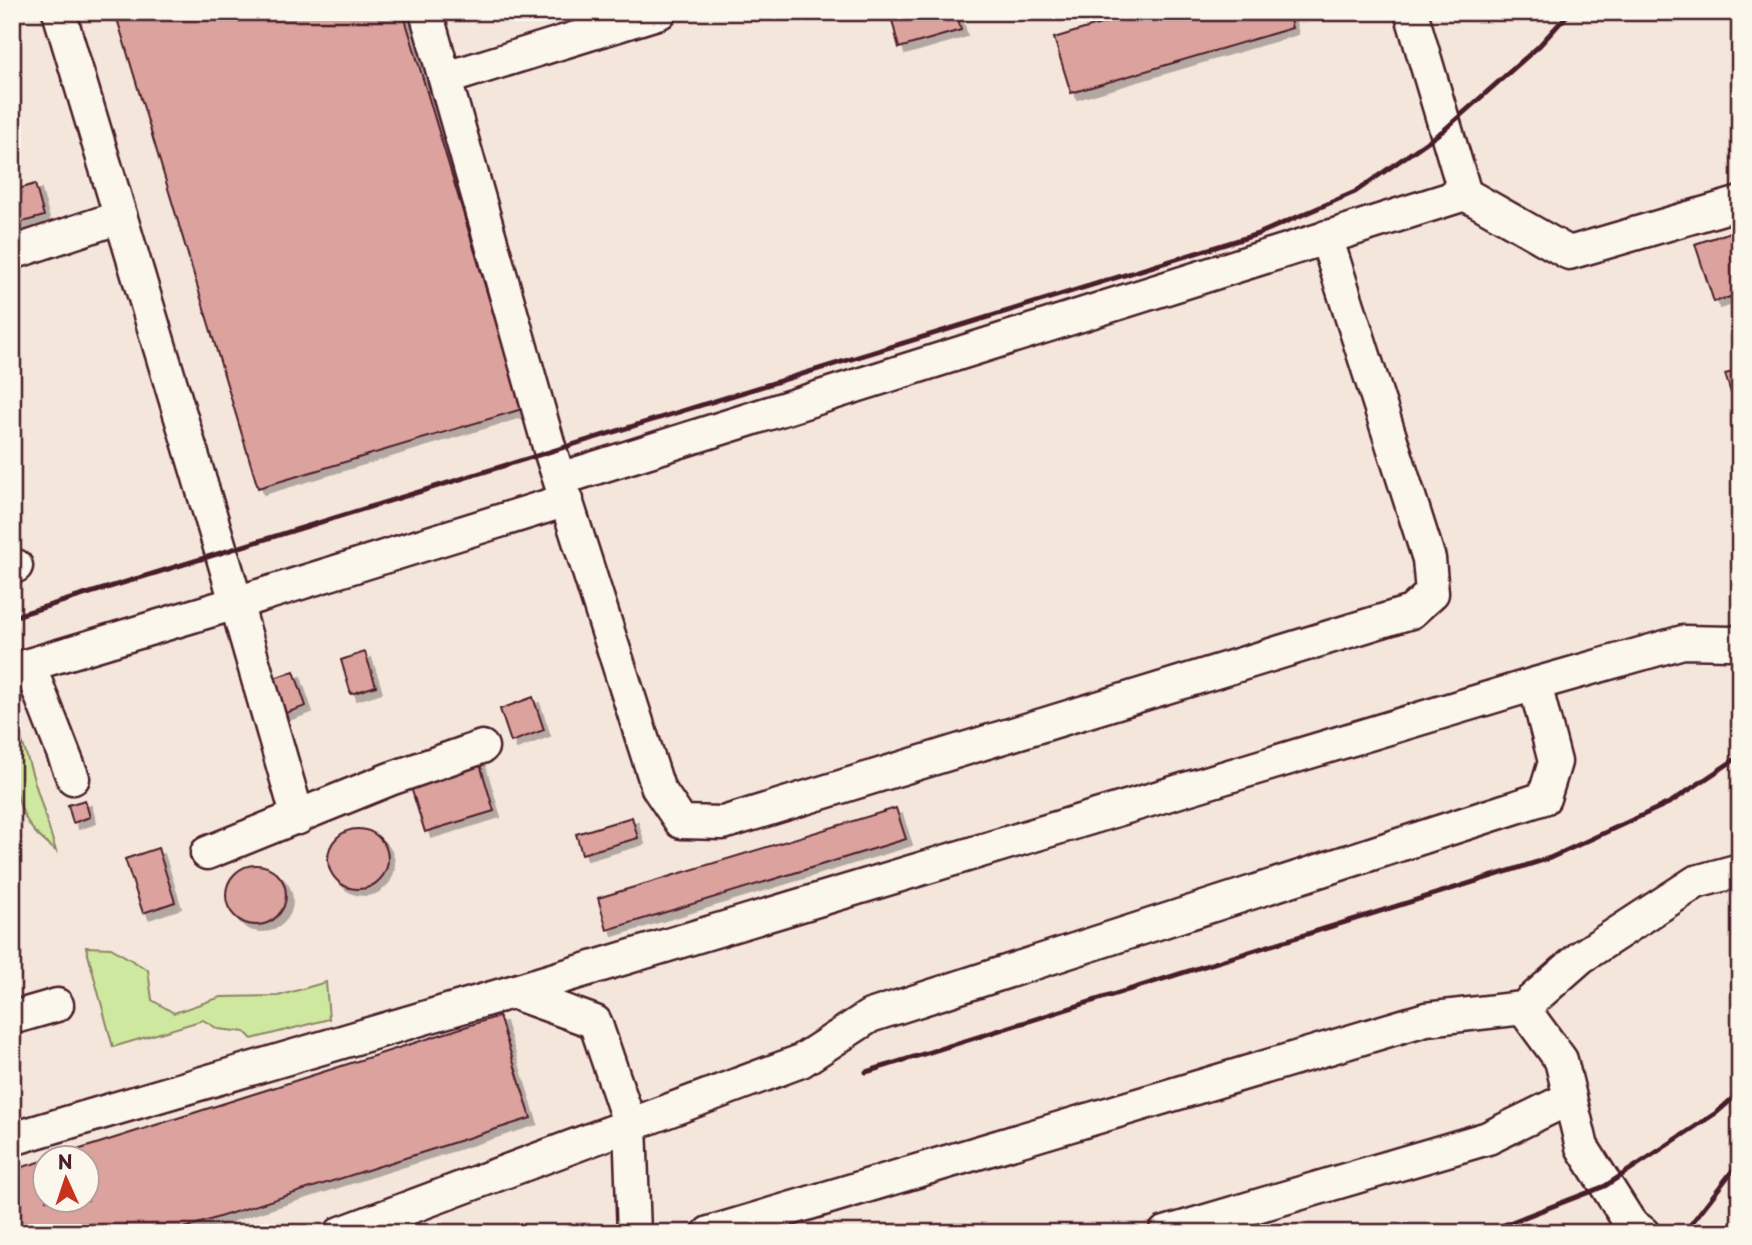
<svg xmlns="http://www.w3.org/2000/svg" width="1752" height="1245" font-family="'Playpen Sans',sans-serif">
<defs>
<filter id="shadow"><feDropShadow dx="6" dy="6" stdDeviation="0" flood-color="#0004"/></filter>
</defs>
<rect width="100%" height="100%" fill="#f5e6dc"/>
<filter id="ink" filterUnits="userSpaceOnUse"><feTurbulence type="fractalNoise" baseFrequency=".0143" numOctaves="2"/><feDisplacementMap in="SourceGraphic" scale="14" xChannelSelector="R" yChannelSelector="G"/><feConvolveMatrix kernelMatrix="1 2 1 2 8 2 1 2 1" color-interpolation-filters="sRGB"/></filter>
<g filter="url(#ink)">
<!-- green -->
<path fill="#cee99f" stroke="#8c8465" stroke-width="2" d="M12 731 22 741 56 851C49 845 41 839 35 832 13 808 12 762 12 731Z
M86 947 111 948 148 970 152 1000 174 1013 221 997 278 996 326 982 329 1019 252 1039 245 1032 218 1029 203 1020 113 1047Z"/>
<!-- building -->
<path fill="#dca29d" stroke="#4a1f2b" stroke-width="2" filter="url(#shadow)" d="M115 12H403L522 409 258 488Z
M890 12H966L957 15 961 30 899 48Z
M1141 12H1288L1292 28 1071 93 1054 38Z
M35 184 44 216 12 225V191Z
M1740 229V294L1714 302 1695 244Z
M1740 370V397L1733 399 1725 374Z
M365 652 376 686 351 694 341 660Z
M294 671 306 706 283 714 271 679Z
M533 697 544 730 511 742 500 709Z
M479 761 494 811 425 832 409 781Z
M85 800 90 817 73 823 68 805Z
M896 808 906 839 607 930 598 898Z
M632 817 638 838 582 854 576 834Z
M328 859a30 30 0 1 1 60 0a30 30 0 1 1-60 0Z
M158 848 175 902 143 913 125 859Z
M226 895a30 30 0 1 1 60 0a30 30 0 1 1-60 0Z
M499 1016 531 1118 169 1233H12V1170L46 1160V1200H88V1158H52Z"/>
<g fill="none" stroke-linecap="round" stroke-linejoin="round">
<!-- minor casing -->
<g stroke="#4a1f2b" stroke-width="37">
<path id="minor" d="M59 12 222 554 298 818
M426 12 550 450 658 788 681 822 723 823 1411 612 1432 593 1429 559 1326 237
M447 78 660 12
M1465 194 1569 253 1740 203
M12 253 120 217
M560 479 1465 194 1411 12
M12 567 16 566
M29 665 73 778
M12 670 236 603 567 500
M207 853 390 779 482 747
M512 992 1535 684 1683 642 1731 643 1740 641
M1523 1008 1581 957 1696 882 1740 870
M12 1018 57 1005
M12 1139 512 992 595 1022 630 1125 634 1233
M341 1233 801 1061 870 1016 1544 798 1555 762 1535 684
M709 1233 1426 1019 1523 1008 1561 1060 1582 1147 1630 1223 1643 1233
M1165 1233 1488 1138 1570 1098"/>
</g>
<!-- minor -->
<use href="#minor" stroke="#fbf7ec" stroke-width="32"/>
<!-- rail -->
<path stroke="#4a1f2b" stroke-width="5" d="M12 617 1258 234 1355 192 1444 130 1539 46 1570 12
M866 1072 1550 858 1671 802 1740 756
M1483 1233 1605 1186 1716 1113 1740 1092
M1684 1233 1740 1161"/>
</g>
</g>
<!-- margin -->
<rect width="1752" height="1245" fill="none" stroke="#fbf7ec" stroke-width="42"/>
<rect x="21" y="21" width="1710" height="1203" fill="none" stroke="#4a1f2b" stroke-width="2.5" filter="url(#ink)"/>
<!-- north arrow -->
<g transform="translate(66 1179) rotate(357)"><circle r="33" fill="#fbf7ec" stroke="#b4a19f" stroke-width="2"/>
<path d="M0-5L12 26L0 18L-12 26Z" fill="#c8321e"/>
<text y="-10" font-size="19" font-weight="bold" text-anchor="middle" fill="#4a1f2b">N</text>
</g>
</svg>
